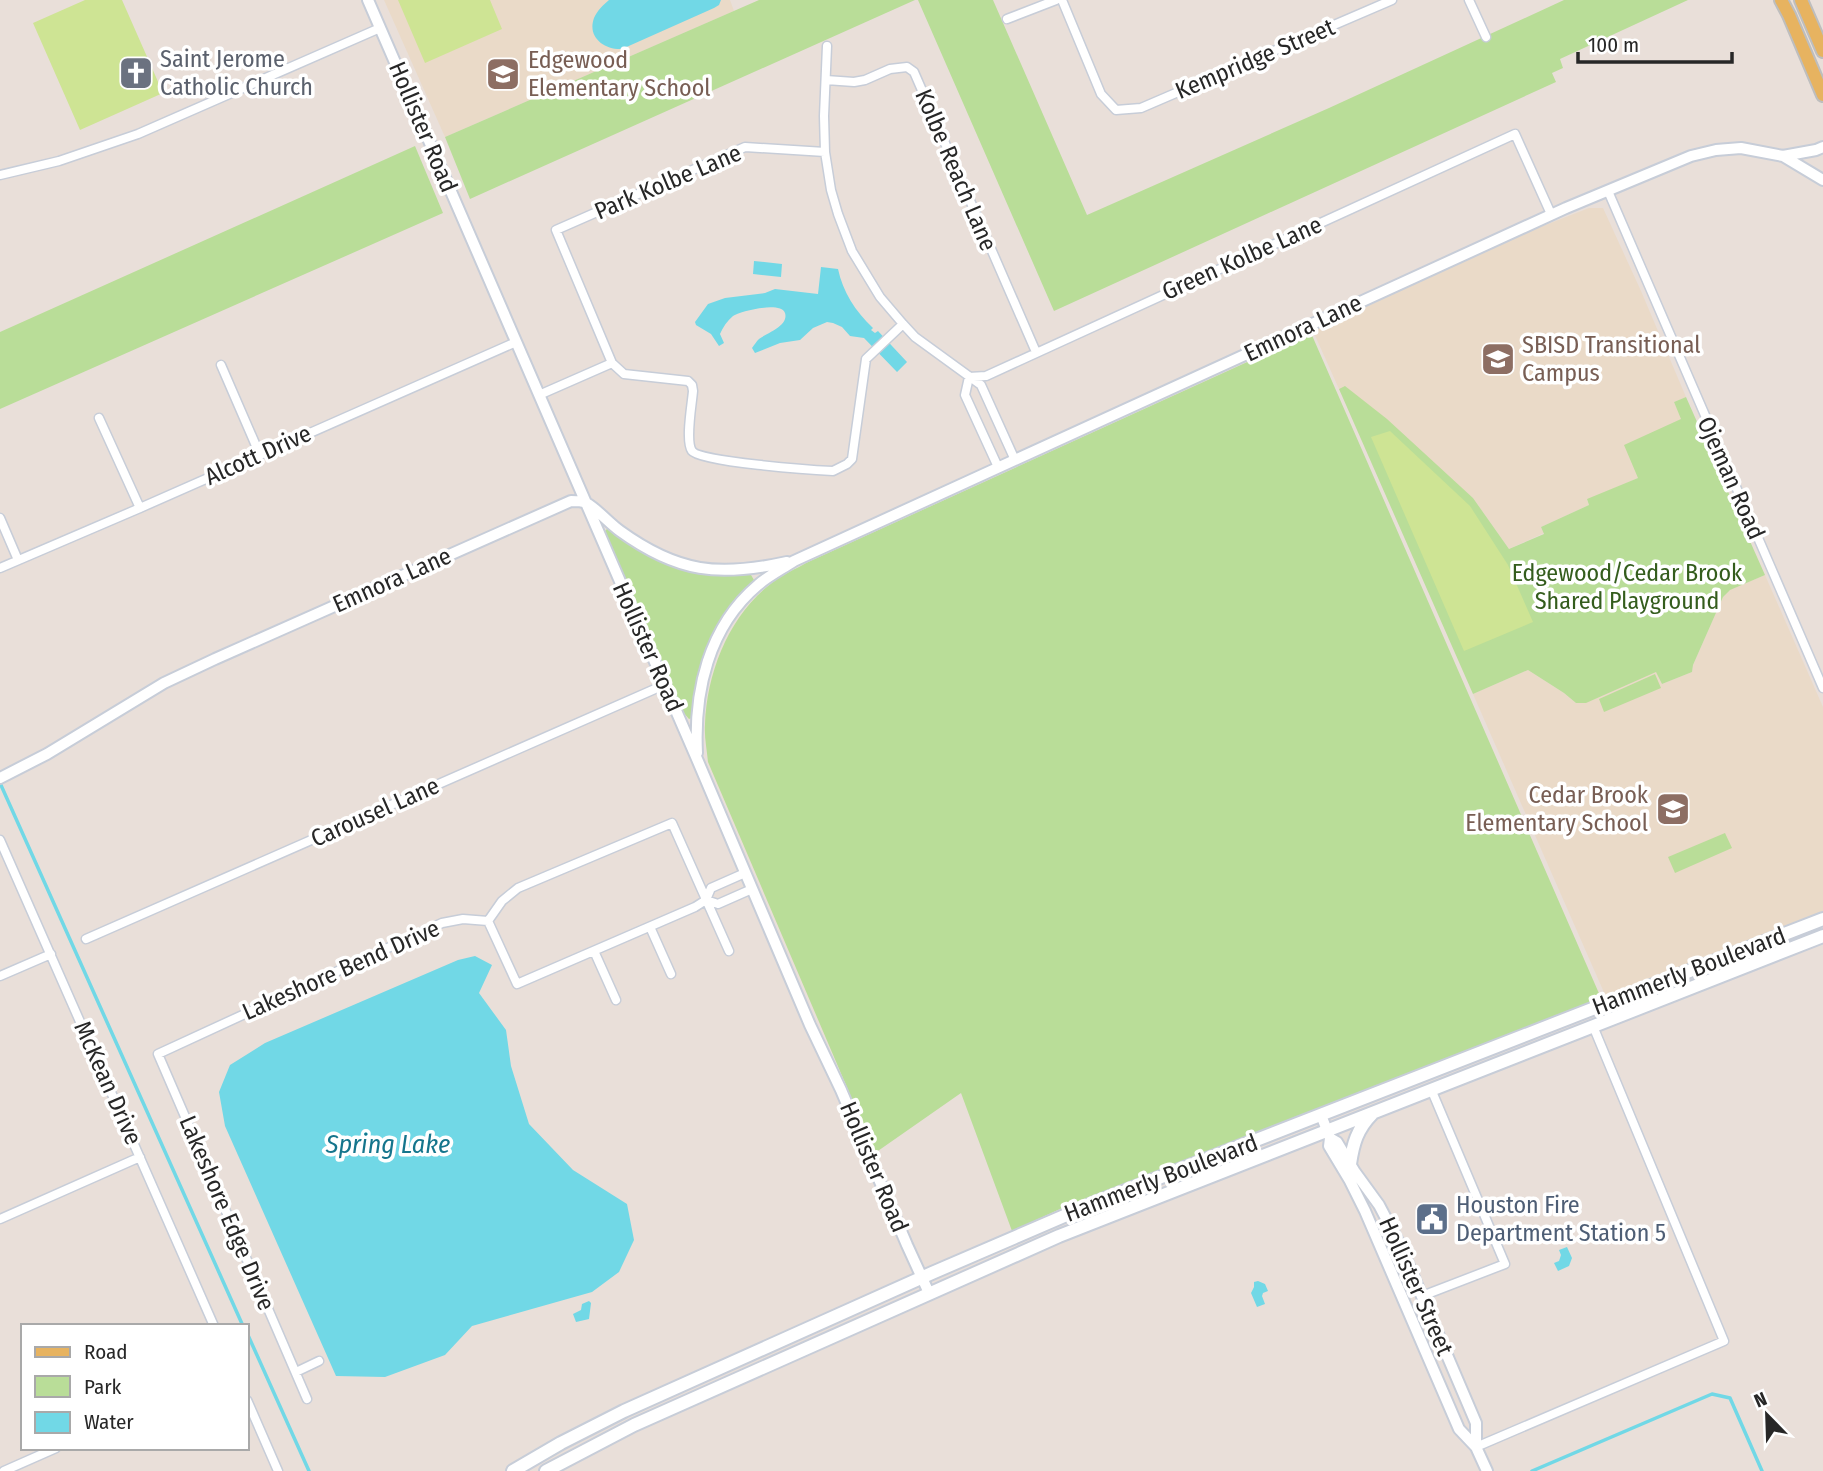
<svg xmlns="http://www.w3.org/2000/svg" width="1823" height="1471" font-family="'Fira Sans Condensed',sans-serif">
<rect width="100%" height="100%" fill="#e9dfd9"/>
<!-- education -->
<path fill="#eadac8" d="M384 0H730L734 11 445 137Z
M1589 208H1603L1641 291 1686 397 1674 402 1682 419 1638 478 1587 500 1589 505 1541 527 1544 533 1509 549 1473 498 1346 387 1339 389 1313 331 1525 233Z
M1765 575 1823 707V911L1606 997 1473 694 1528 670 1564 693 1576 703H1585L1656 671 1662 684 1692 672 1693 665 1723 597 1729 590Z"/>
<!-- green -->
<path fill="#b9dd98" d="M759 0H915L470 199 445 137Z
M918 0H993L1087 215 1329 108 1564 0H1688L1560 59 1563 68 1552 73 1556 82 1054 311Z
M415 146 443 213 0 409V332Z
M1311 333 1601 998 1060 1209 1012 1231 961 1093 875 1153 708 762C707 750 704 736 705 724 707 671 730 614 773 582 783 574 796 569 806 563Z
M1345 386 1387 419 1473 498 1509 549 1544 534 1541 527 1589 505 1587 499 1638 478 1624 445 1681 419 1674 402 1686 397 1765 575 1730 590 1723 597 1693 665 1692 672 1662 684 1656 672 1586 703H1576L1564 693 1528 670 1473 694 1339 389Z
M609 527C626 538 642 551 660 560 688 575 720 575 751 575L754 580 731 609 692 718 689 719 682 711 605 531Z
M1655 674 1661 688 1604 712 1599 699Z
M1725 833 1732 848 1675 873 1668 857Z"/>
<!-- pitch -->
<path fill="#cee494" d="M85 0H122L163 93 80 130 33 23Z
M398 0H490L502 29 425 63Z
M1390 431 1470 506 1508 565 1533 622 1464 651 1371 437Z"/>
<!-- water -->
<path fill="#71d8e6" d="M609 0H721L719 5 714 8 622 49C604 50 587 37 594 18 597 11 603 5 609 0Z
M754 261 782 264 781 277 753 274Z
M821 267 838 269C843 292 855 311 873 328L871 330 875 333 878 331 907 362 897 372 864 338 850 336 842 327 833 323 827 322 813 328 800 340 780 343 755 353 752 348C755 344 756 342 759 339 767 333 789 326 785 313 781 301 740 311 733 316 727 321 723 327 720 334L724 343 719 346 711 334 696 325 695 322 708 304 725 298 765 293 775 289 818 294Z
M475 956 492 965 479 993 506 1030 511 1066 529 1124 573 1170 627 1204 634 1240 619 1272 592 1292 472 1326 445 1355 385 1377 336 1376 225 1126 219 1092 230 1065 265 1043 458 960Z
M1567 1247 1572 1258 1569 1266 1558 1271 1554 1263 1559 1261 1561 1255 1559 1250Z
M1258 1281 1265 1284 1268 1291 1263 1293 1262 1296 1265 1304 1257 1307 1251 1293 1254 1287V1282Z
M589 1301 591 1303 589 1319 576 1322 573 1314 581 1310 582 1304Z"/>
<g fill="none" stroke-linecap="round" stroke-linejoin="round">
<!-- stream -->
<path stroke="#71d8e6" stroke-width="3.5" d="M0 783 243 1326
M247 1333 309 1471
M1532 1471 1712 1394 1730 1398 1762 1471"/>
<!-- minor casing -->
<g stroke="#c7cdd8" stroke-width="11">
<path id="minor" d="M1062 0 1101 94 1116 110 1141 108 1392 0
M1469 0 1486 37
M1007 19 1056 0
M827 46 824 116 825 152 831 190 838 214 852 251 880 297 903 324 915 337 981 385 1015 460
M826 80 854 82 865 80 890 69 907 67 914 72 1036 352
M0 175 59 161 138 134 380 28
M1608 191 1823 688
M612 363 556 230 745 147 825 152
M221 365 260 455
M969 377 986 376 1515 134 1551 214
M969 377 965 395 998 467
M539 395 612 363 624 374 688 381 692 385 693 391C692 404 685 441 692 451 700 462 813 470 833 471L847 464 852 459 866 359 903 324
M99 418 140 508
M0 518 18 560
M0 568 140 508 516 342
M0 840 214 1326
M706 900 718 904 752 889
M488 921 517 984 695 907 706 900 711 888 745 873
M650 927 671 974
M86 939 664 685
M594 951 616 1000
M0 976 51 954
M0 1219 140 1157
M1422 1296 1505 1264 1431 1089
M296 1372 319 1361
M307 1399 158 1054 442 923 463 919 488 921 502 901 518 888 672 823 729 951
M247 1400 278 1471
M1476 1447 1724 1341 1593 1026
M4 1471 56 1448"/>
</g>
<!-- tertiary casing -->
<g stroke="#c7cdd8" stroke-width="14">
<path id="tertiary" d="M368 0 697 759 810 1025 841 1090 907 1245 929 1293
M1783 156 1823 180
M697 753C694 692 708 627 758 585 768 576 782 569 794 561L1566 208 1691 156 1716 150 1741 148 1783 156 1816 150 1823 147
M0 778 47 754 164 683 215 659 571 501C575 501 582 501 586 503 597 509 609 523 620 531 678 573 719 577 787 562
M1321 1115 1330 1138 1329 1146 1350 1181 1365 1211 1459 1429 1476 1447 1487 1471
M1330 1138 1337 1142 1355 1172 1379 1205 1400 1245 1476 1423V1447"/>
</g>
<!-- secondary casing -->
<g stroke="#c7cdd8" stroke-width="16">
<path id="secondary" d="M1350 1164C1353 1144 1357 1129 1372 1114
M513 1471 561 1443 624 1411 932 1273 1092 1204 1823 919
M546 1471 634 1425 1059 1236 1823 936"/>
</g>
<!-- primary casing -->
<g stroke="#bebebe" stroke-width="16">
<path id="primary" d="M1781 0 1789 15 1823 95
M1801 0 1823 51"/>
</g>
<!-- minor -->
<use href="#minor" stroke="#fff" stroke-width="8"/>
<!-- tertiary -->
<use href="#tertiary" stroke="#fff" stroke-width="10"/>
<!-- secondary -->
<use href="#secondary" stroke="#fff" stroke-width="12"/>
<!-- primary -->
<use href="#primary" stroke="#e7b360" stroke-width="12"/>
</g>
<!-- icons -->
<defs>
<g id="church-square" transform="scale(1.75)"><rect x="-9" y="-9" width="18" height="18" rx="4" fill="#6b7280" stroke="#fff"/><path d="M-1.2-6h2.4v3.5h3.3v2.4h-3.3V6h-2.4V-.1h-3.3v-2.4h3.3Z" fill="#fff"/></g>
<g id="school-square" transform="scale(1.75)"><rect x="-9" y="-9" width="18" height="18" rx="4" fill="#8d6e63" stroke="#fff"/><path d="M0-5L7-2L0 1L-7-2ZM-4 1L0 2.5L4 1V4Q0 6-4 4Z" fill="#fff"/></g>
<g id="civic-square" transform="scale(1.75)"><rect x="-9" y="-9" width="18" height="18" rx="4" fill="#5c6f8a" stroke="#fff"/><path d="M-.6-6.5H3V-4.5H.6V-3L4-1V1h2V6H-6V1h2V-1L-.6-3ZM-1.2 2.5V6h2.4V2.5Z" fill="#fff"/></g>
</defs>
<g fill-rule="evenodd">
<use href="#church-square" x="136" y="73"/>
<use href="#school-square" x="503" y="74"/>
<use href="#school-square" x="1498" y="359"/>
<use href="#school-square" x="1673" y="809"/>
<use href="#civic-square" x="1432" y="1219"/>
</g>
<g text-anchor="middle" stroke-width="7" stroke-linejoin="round" paint-order="stroke">
<!-- worship labels -->
<g font-size="24" fill="#5b616d" stroke="#fff" text-anchor="start">
<text x="160" y="67">Saint Jerome<tspan x="160" dy="28">Catholic Church</tspan></text>
</g>
<!-- street labels -->
<g font-size="24" fill="#272727" stroke="#fff">
<text transform="translate(1255 59) rotate(-23)" y="8">Kempridge Street</text>
<text transform="translate(423 127) rotate(67)" y="8">Hollister Road</text>
<text transform="translate(956 170) rotate(67)" y="8">Kolbe Reach Lane</text>
<text transform="translate(668 182) rotate(-23)" y="8">Park Kolbe Lane</text>
<text transform="translate(1242 258) rotate(-24)" y="8">Green Kolbe Lane</text>
<text transform="translate(1303 328) rotate(-25)" y="8">Emnora Lane</text>
<text transform="translate(258 455) rotate(-24)" y="8">Alcott Drive</text>
<text transform="translate(1731 478) rotate(66)" y="8">Ojeman Road</text>
<text transform="translate(392 580) rotate(-24)" y="8">Emnora Lane</text>
<text transform="translate(648 647) rotate(66)" y="8">Hollister Road</text>
<text transform="translate(375 812) rotate(-24)" y="8">Carousel Lane</text>
<text transform="translate(341 970) rotate(-24)" y="8">Lakeshore Bend Drive</text>
<text transform="translate(1689 971) rotate(-21)" y="8">Hammerly Boulevard</text>
<text transform="translate(108 1083) rotate(66)" y="8">McKean Drive</text>
<text transform="translate(874 1167) rotate(67)" y="8">Hollister Road</text>
<text transform="translate(1161 1178) rotate(-21)" y="8">Hammerly Boulevard</text>
<text transform="translate(227 1213) rotate(67)" y="8">Lakeshore Edge Drive</text>
<text transform="translate(1416 1286) rotate(66)" y="8">Hollister Street</text>
</g>
<!-- education labels -->
<g font-size="24" fill="#785e54" stroke="#fff" text-anchor="start">
<text x="528" y="68">Edgewood<tspan x="528" dy="28">Elementary School</tspan></text>
<text x="1522" y="353">SBISD Transitional<tspan x="1522" dy="28">Campus</tspan></text>
<text x="1648" y="803" text-anchor="end">Cedar Brook<tspan x="1648" dy="28">Elementary School</tspan></text>
</g>
<!-- park labels -->
<g font-size="24" fill="#345d1d" stroke="#fff">
<text x="1627" y="581">Edgewood/Cedar Brook<tspan x="1627" dy="28">Shared Playground</tspan></text>
</g>
<!-- service labels -->
<g font-size="24" fill="#4e5e75" stroke="#fff" text-anchor="start">
<text x="1456" y="1213">Houston Fire<tspan x="1456" dy="28">Department Station 5</tspan></text>
</g>
<!-- water labels -->
<g font-size="26" font-style="italic" fill="#15758c" stroke="#fff">
<text x="388" y="1153">Spring Lake</text>
</g>
</g>
<!-- legend -->
<rect x="21" y="1324" width="228" height="126" fill="#ffffff" stroke="#a9a9a9" stroke-width="2"/>
<rect x="35" y="1347" width="35" height="10" fill="#e7b360" stroke="#a9a9a9" stroke-width="2"/>
<text x="84" y="1359" font-size="21" fill="#272727">Road</text>
<rect x="35" y="1376" width="35" height="21" fill="#b9dd98" stroke="#a9a9a9" stroke-width="2"/>
<text x="84" y="1394" font-size="21" fill="#272727">Park</text>
<rect x="35" y="1412" width="35" height="21" fill="#71d8e6" stroke="#a9a9a9" stroke-width="2"/>
<text x="84" y="1429" font-size="21" fill="#272727">Water</text>
<!-- north arrow -->
<g transform="translate(1767 1415) rotate(337)" stroke="#ffffff" stroke-width="5" paint-order="stroke">
<path d="M0-5L12 26L0 18L-12 26Z" fill="#272727"/>
<text y="-10" font-size="19" font-weight="bold" text-anchor="middle" fill="#272727">N</text>
</g>
<!-- scale -->
<path d="M1578 52v10h154v-10" fill="none" stroke="#272727" stroke-width="3.5"/>
<text x="1588" y="52" font-size="21" fill="#272727" stroke="#ffffff" stroke-width="5" paint-order="stroke">100 m</text>
</svg>
